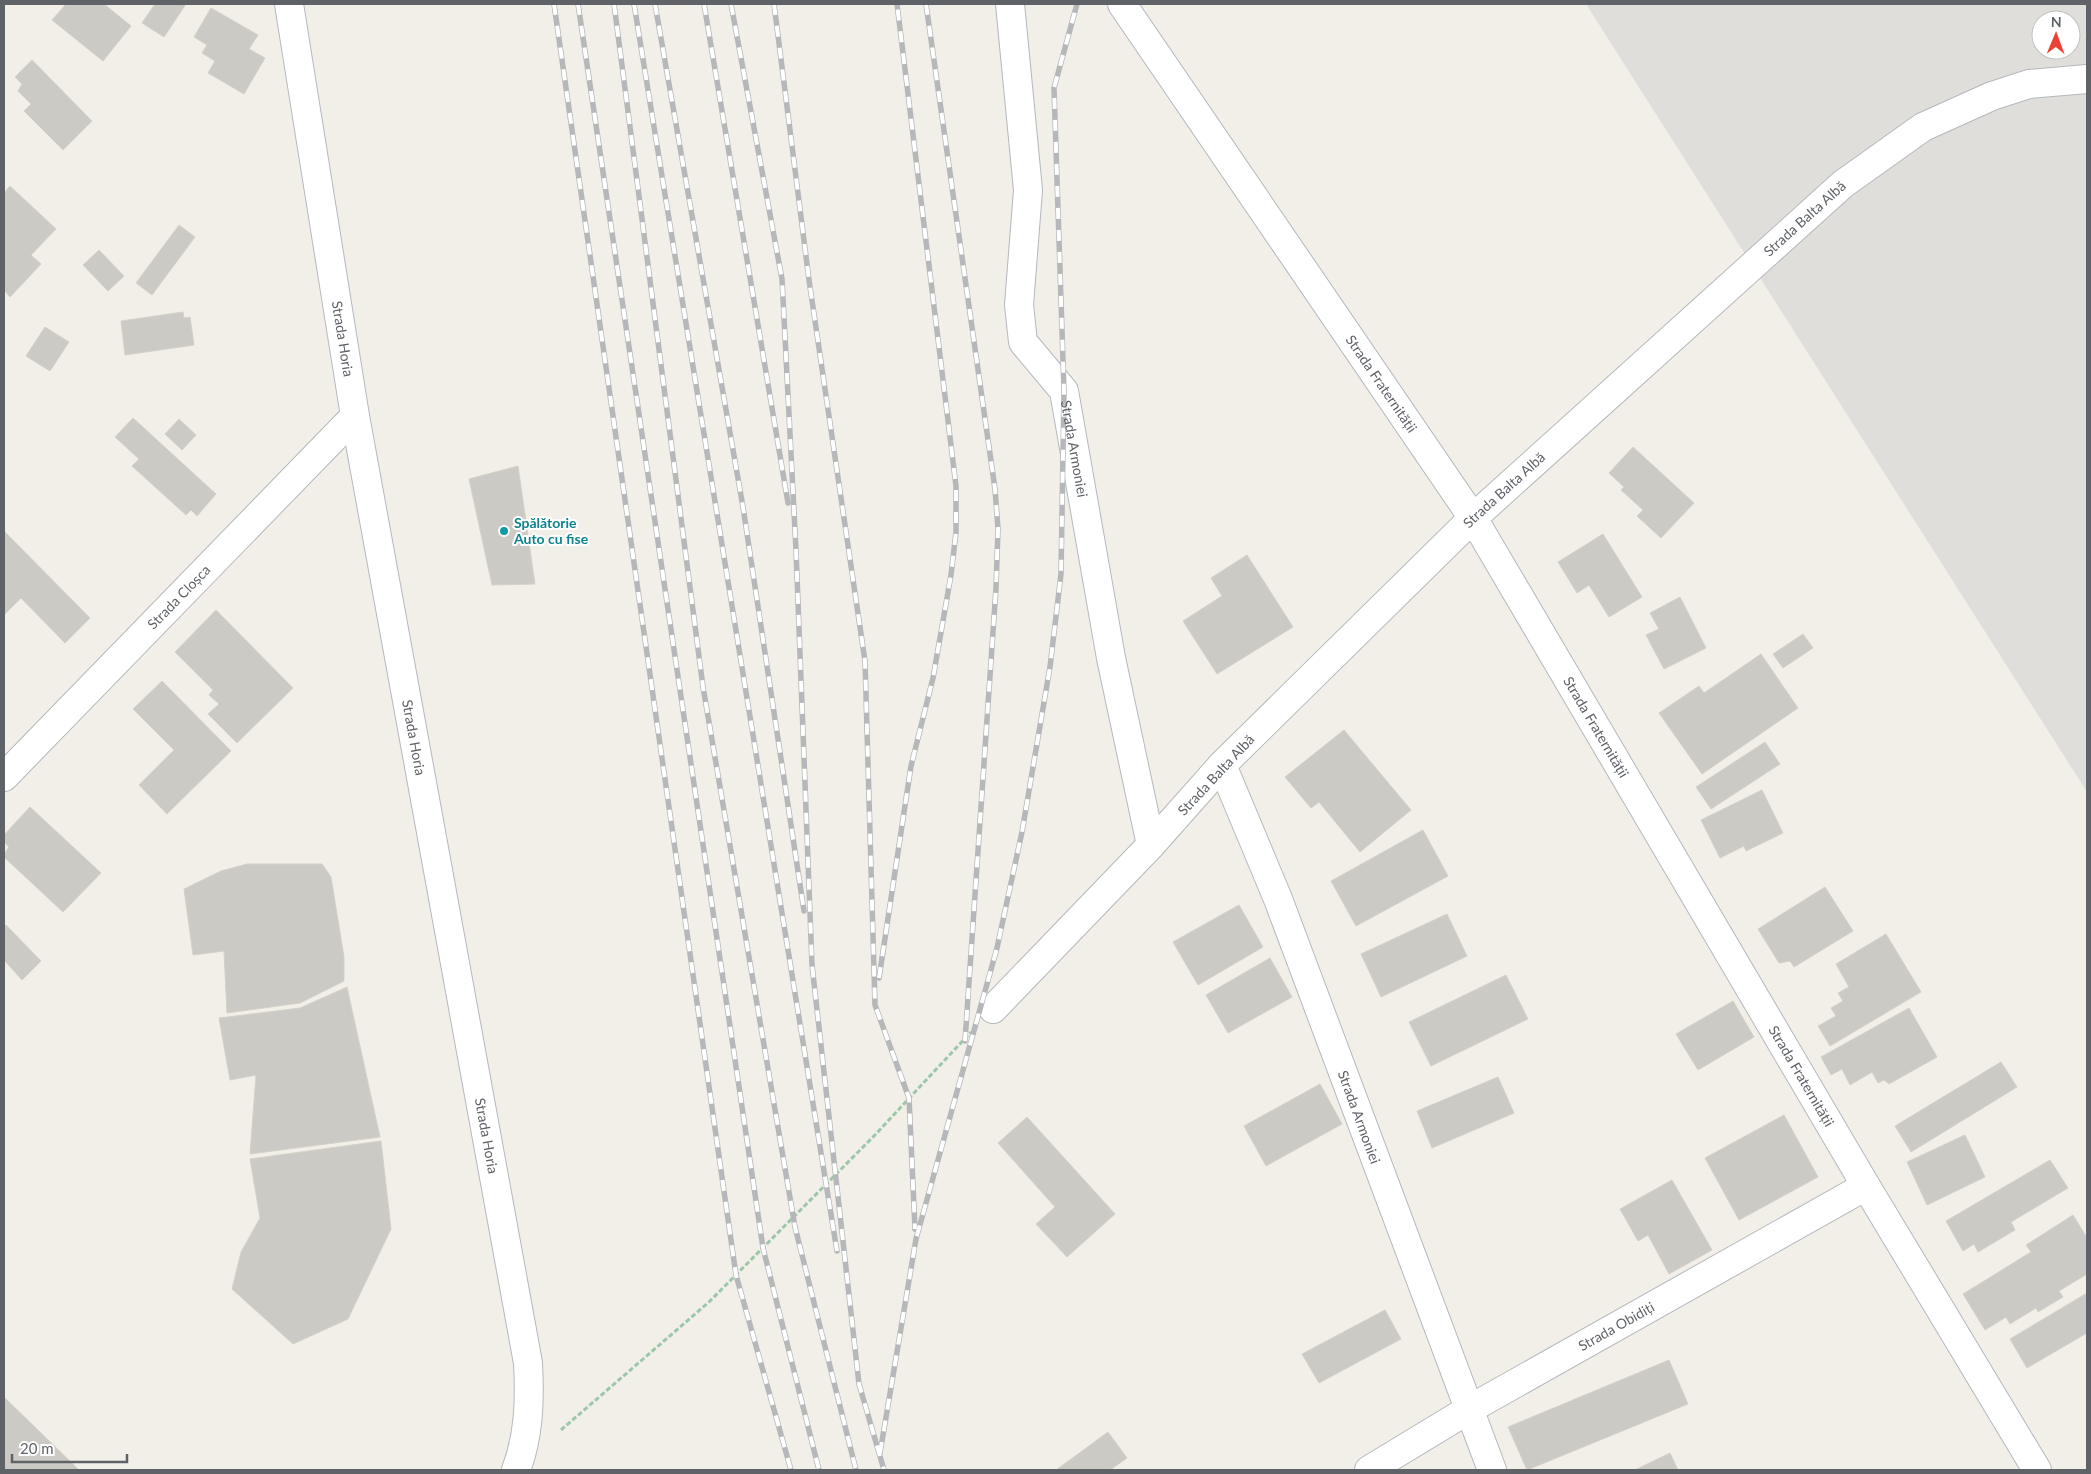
<svg xmlns="http://www.w3.org/2000/svg" width="2091" height="1474" font-family="Lato,sans-serif">
<rect width="100%" height="100%" fill="#f1efe8"/>
<!-- industrial -->
<path fill="#e0deda" fill-rule="evenodd" d="M1586 4H2087V792ZM2041 20H2071V50H2041Z"/>
<!-- building -->
<path fill="#cccac5" stroke="#d6d1c6" d="M66 4H104L131 26 103 61 52 20Z
M155 4H186L164 37 142 23Z
M211 8 258 35 249 49 265 58 244 94 208 73 215 61 202 53 207 45 194 37Z
M32 60 92 121 63 150 24 111 31 104 18 91 22 84 15 77Z
M10 186 56 229 31 255 41 264 10 297 4 290V193Z
M179 225 195 237 152 295 136 283Z
M99 250 124 276 108 291 83 265Z
M183 312 184 318 190 317 194 345 125 355 121 321Z
M45 327 69 342 50 371 26 356Z
M133 418 216 494 197 516 191 510 186 515 132 466 139 459 115 437Z
M179 419 196 435 182 450 165 434Z
M1633 447 1694 503 1661 538 1637 516 1643 510 1621 490 1624 487 1609 473Z
M518 466 535 584 492 585 469 479Z
M4 531 90 618 65 643 21 598 4 615Z
M1603 534 1642 597 1609 617 1589 585 1577 593 1558 562Z
M1247 555 1293 627 1217 674 1183 621 1222 596 1211 578Z
M1680 597 1706 648 1664 669 1646 635 1659 629 1650 613Z
M216 610 293 688 237 743 208 714 219 704 209 695 213 690 175 652Z
M1803 634 1813 648 1783 668 1773 654Z
M1761 654 1798 708 1702 774 1659 713 1699 686 1704 693Z
M162 681 231 751 167 814 139 785 174 750 133 709Z
M1344 730 1411 810 1360 852 1319 802 1311 808 1285 777Z
M1765 742 1780 764 1711 809 1696 787Z
M1762 790 1783 833 1746 851 1744 846 1720 858 1701 820Z
M30 807 101 873 63 912 4 857V854L9 847 4 842V835Z
M1423 830 1448 876 1356 926 1331 881Z
M247 864H322L331 877 344 957V981L300 1003 227 1013 224 951 193 955 184 889 221 871Z
M1825 887 1853 931 1794 967 1790 961 1779 963 1758 929Z
M1239 905 1263 947 1198 985 1173 942Z
M1447 914 1467 956 1381 997 1361 954Z
M6 925 41 961 22 980 4 960V927Z
M1886 934 1921 992 1830 1046 1818 1026 1836 1016 1831 1008 1843 1001 1838 993 1849 987 1836 964Z
M1270 958 1292 997 1228 1033 1206 995Z
M1506 975 1528 1019 1431 1066 1409 1022Z
M347 987 380 1137 250 1154 256 1075 230 1080 219 1018 300 1008Z
M1733 1001 1754 1037 1698 1070 1676 1034Z
M1909 1008 1937 1057 1889 1084 1884 1080 1878 1083 1872 1072 1850 1085 1842 1069 1831 1075 1821 1057Z
M2001 1062 2017 1087 1911 1152 1895 1126Z
M1498 1077 1514 1113 1432 1148 1417 1111Z
M1320 1084 1342 1124 1266 1166 1244 1126Z
M1784 1115 1818 1177 1739 1220 1705 1158Z
M1027 1117 1115 1214 1067 1257 1036 1224 1055 1207 998 1143Z
M1965 1135 1985 1177 1927 1205 1907 1162Z
M381 1141 391 1229 348 1319 293 1344 232 1289 241 1252 260 1218 250 1159Z
M2050 1160 2068 1188 2011 1222 2015 1230 1978 1252 1974 1244 1963 1251 1946 1221Z
M1672 1180 1712 1250 1669 1274 1648 1235 1638 1241 1620 1209Z
M2073 1215 2087 1238V1274L2059 1291 2063 1297 2038 1312 2036 1308 2010 1324 2006 1317 1985 1330 1963 1294 2031 1252 2026 1245Z
M2087 1293V1333L2027 1368 2010 1339Z
M1385 1310 1401 1339 1319 1383 1302 1354Z
M1669 1360 1688 1404 1527 1470 1508 1427Z
M4 1397 79 1470H4Z
M1108 1432 1127 1458 1110 1470H1056Z
M1670 1453 1678 1470H1635Z"/>
<g fill="none" stroke-linecap="round" stroke-linejoin="round">
<!-- minor casing -->
<g stroke="#b5b8bc" stroke-width="30">
<g id="minor">
<path id="s1" d="M1010 4 1028 190 1019 305 1023 342 1064 391 1111 658 1151 845"/>
<path id="s2" d="M1122 4 1473 518 1866 1186 2037 1470"/>
<path id="s3" d="M4 777 355 416"/>
<path d="M993 1009 1151 845 1222 765"/>
<path id="s4" d="M1369 1470 1468 1410 1866 1186"/>
</g>
</g>
<!-- tertiary casing -->
<g stroke="#b5b8bc" stroke-width="30">
<g id="tertiary">
<path id="s5" d="M289 4 355 416 528 1363C530 1400 529 1436 516 1470"/>
<path id="s6" d="M1492 1470 1278 899 1222 765 1473 518 1843 184 1923 127 1992 96 2029 84 2087 79"/>
</g>
</g>
<!-- path -->
<path stroke="#9cc7a9" stroke-width="3" stroke-dasharray="5 2.5" stroke-linecap="butt" d="M561 1430 709 1302 873 1137 971 1032"/>
<!-- minor -->
<use href="#minor" stroke="#fff" stroke-width="28"/>
<!-- tertiary -->
<use href="#tertiary" stroke="#fff" stroke-width="28"/>
<!-- rail casing -->
<g stroke="#b6b7b8" stroke-width="5.5">
<path id="rail" d="M554 4 736 1275 791 1470
M578 4 763 1248 819 1470
M614 4 703 687 795 1227 856 1470
M634 4 837 1251
M655 4 743 507 804 911
M704 4 788 503
M731 4 782 279 796 550 812 965 859 1384 884 1470
M774 4 809 280 865 661 875 1005 909 1098 915 1229
M926 4 995 489 998 529 996 588 965 1041
M879 978 911 766 933 678 951 575 956 532V486L897 4
M880 1453 916 1239 997 948 1022 832 1050 667 1061 574 1064 391 1054 88 1077 4"/>
</g>
<!-- rail -->
<use href="#rail" stroke="#fff" stroke-width="4" stroke-dasharray="11" stroke-linecap="butt"/>
</g>
<!-- markers -->
<circle fill="#0f9aa8" stroke="#fff" stroke-width="2" cx="504" cy="531" r="5"/>
<g text-anchor="middle" stroke-width="4" stroke-linejoin="round" paint-order="stroke">
<!-- street labels -->
<g font-size="14" fill="#5f6368" stroke="#fff">
<text dy="5" stroke="none"><textPath href="#s6" startOffset="1554">Strada Balta Albă</textPath></text>
<text dy="5" stroke="none"><textPath href="#s5" startOffset="339">Strada Horia</textPath></text>
<text dy="5" stroke="none"><textPath href="#s2" startOffset="460">Strada Fraternității</textPath></text>
<text dy="5" stroke="none"><textPath href="#s1" startOffset="462">Strada Armoniei</textPath></text>
<text dy="5" stroke="none"><textPath href="#s6" startOffset="1149">Strada Balta Albă</textPath></text>
<text dy="5" stroke="none"><textPath href="#s3" startOffset="251">Strada Cloșca</textPath></text>
<text dy="5" stroke="none"><textPath href="#s2" startOffset="865">Strada Fraternității</textPath></text>
<text dy="5" stroke="none"><textPath href="#s5" startOffset="744">Strada Horia</textPath></text>
<text transform="translate(1216 775) rotate(-47)" y="5">Strada Balta Albă</text>
<text dy="5" stroke="none"><textPath href="#s2" startOffset="1270">Strada Fraternității</textPath></text>
<text transform="translate(1359 1117) rotate(70)" y="5">Strada Armoniei</text>
<text dy="5" stroke="none"><textPath href="#s5" startOffset="1149">Strada Horia</textPath></text>
<text dy="5" stroke="none"><textPath href="#s4" startOffset="286">Strada Obidiți</textPath></text>
</g>
<!-- culture labels -->
<g font-size="14" font-weight="bold" fill="#0d838f" stroke="#fff" text-anchor="start">
<text x="514" y="528">Spălătorie<tspan x="514" dy="16">Auto cu fise</tspan></text>
</g>
</g>
<!-- border -->
<rect width="2091" height="1474" fill="none" stroke="#5f6368" stroke-width="10"/>
<!-- north arrow -->
<g transform="translate(2056 35) rotate(1)"><circle r="24" fill="#ffffff" stroke="#bfc1c3"/>
<path d="M0-4L9 19L0 12L-9 19Z" fill="#ea4335"/>
<text y="-8" font-size="14" font-weight="bold" text-anchor="middle" fill="#5f6368">N</text>
</g>
<!-- scale -->
<path d="M12 1454v8h115v-8" fill="none" stroke="#5f6368" stroke-width="2.5"/>
<text x="20" y="1454" font-size="15" fill="#5f6368" stroke="#ffffff" stroke-width="4" paint-order="stroke">20 m</text>
</svg>
